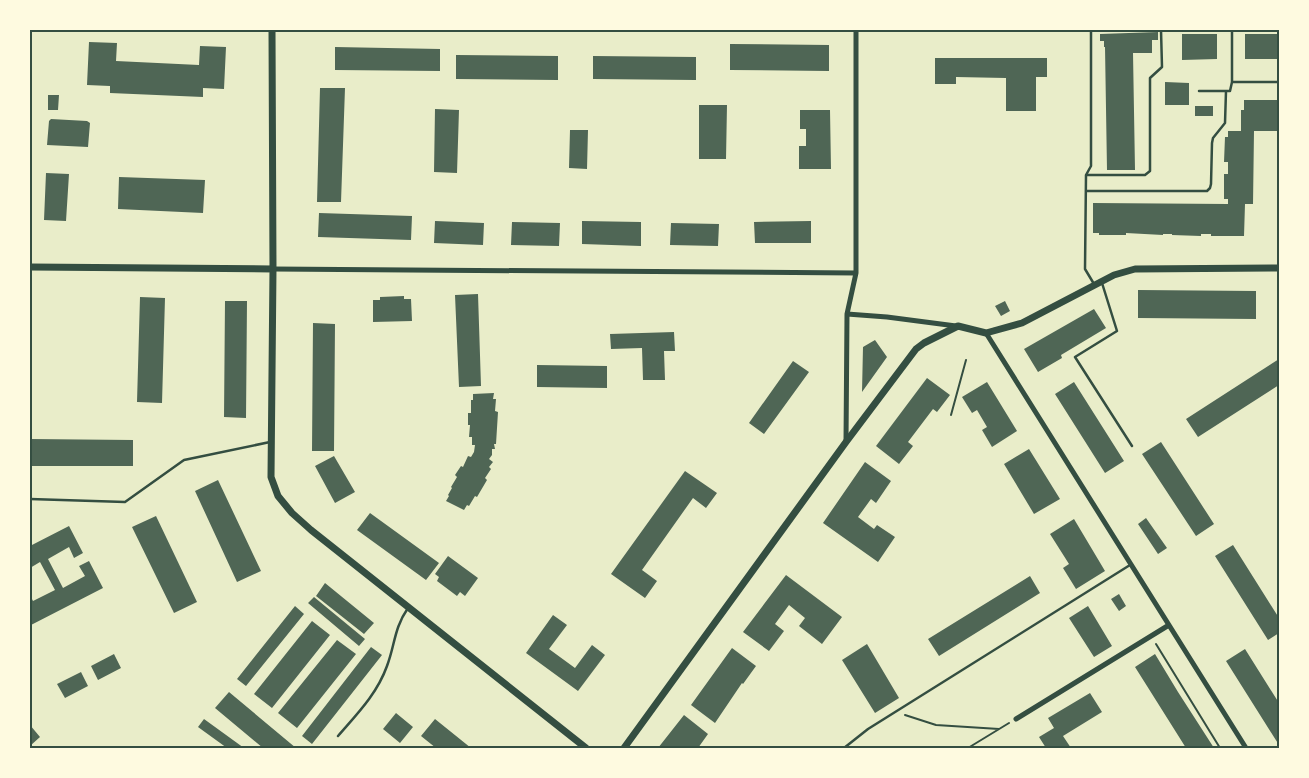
<svg xmlns="http://www.w3.org/2000/svg" width="1309" height="778" font-family="Ubuntu,sans-serif">
<rect width="100%" height="100%" fill="#e9edc9"/>
<!-- building -->
<path fill="#4f6655" d="M1158 32V40H1152V53H1133L1135 170H1107L1105 47H1104V41H1100V34Z
M1182 34H1217V59L1182 60Z
M1245 34H1279V59H1245Z
M89 42 117 43 116 61 199 65 200 46 226 47 224 89 203 88V97L110 93V86L87 85Z
M730 44 829 45V71L730 70Z
M335 47 440 49V71L335 70Z
M456 55 558 56V80L456 79Z
M593 56 696 57V80L593 79Z
M935 58H1047V77H1036V111H1006V78L956 77V84H935Z
M1165 82 1189 83V105H1165Z
M320 88H345L341 202H317Z
M48 95H59L58 110H48Z
M1244 100H1279V131H1254L1253 204H1245L1244 236H1211V234H1201V236L1172 235V234H1163V235L1126 233V235H1099V233H1093V203L1228 204V199H1224V174H1228V162H1224L1225 137H1228V131H1241V110H1244Z
M699 105H727L726 159H699Z
M1195 106H1213V116H1195Z
M435 109 459 110 457 173 434 172Z
M800 110H830L831 169H799V146H806V129H800Z
M51 119 87 121 90 123 88 147 47 145 49 121Z
M570 130H588L587 169 569 168Z
M46 173 69 174 66 221 44 220Z
M119 177 205 180 203 213 118 209Z
M319 213 412 216 411 240 318 237Z
M435 221 484 223 483 245 434 243Z
M582 221 641 222V246L582 244Z
M811 221V243H755L754 222Z
M512 222 560 223 559 246 511 245Z
M671 223 719 224 718 246 670 245Z
M1138 290 1256 291V319L1138 318Z
M478 294 481 386 459 387 455 295Z
M404 296V299H411L412 321 373 322V300H380V297Z
M140 297 165 298 162 403 137 402Z
M225 301H247L246 418 224 417Z
M1005 301 1010 311 1001 316 995 306Z
M1094 309 1106 328 1061 355 1062 358 1038 372 1024 349Z
M313 323 335 324 334 451H312Z
M674 332 675 351H664L665 380H643L642 348 611 349 610 334Z
M875 340 887 357 862 392 863 347Z
M1279 359V385L1198 437 1186 419Z
M793 361 809 372 764 434 749 423Z
M537 365 607 366V388L537 387Z
M927 378 950 395 937 412 933 409 908 442 913 446 899 464 876 446Z
M987 382 1017 431 992 447 982 430 987 427 977 410 972 413 962 397Z
M1074 382 1124 461 1105 473 1055 394Z
M494 393 493 399H496L495 411 498 412 496 444H494L495 449H492V455L489 459 493 462 489 467 491 469 485 478 487 480 477 497 475 496 469 506 467 505 464 510 446 501 449 496 448 495 452 488 451 487 457 477 455 475 461 466 463 467 468 456 471 457 474 452 475 445H472V437H469L470 425H468V413H471V400H473V394Z
M30 439 133 440V466H30Z
M1161 442 1214 524 1196 536 1142 454Z
M1029 449 1060 499 1034 514 1004 464Z
M334 456 355 492 335 503 315 466Z
M865 462 891 481 876 503 871 499 858 517 874 529 877 525 895 537 878 562 823 523Z
M685 471 717 493 706 508 693 498 642 570 657 581 645 598 611 574Z
M218 480 261 571 237 582 195 491Z
M370 513 439 563 426 580 357 530Z
M156 516 197 602 174 613 132 527Z
M1146 518 1167 548 1158 554 1138 524Z
M1074 519 1105 571 1076 589 1063 568 1069 564 1050 534Z
M69 526 83 553 74 558 69 547 48 559 63 588 85 576 79 566 89 561 103 588 31 625 30 595 33 601 55 590 40 562 30 568V546Z
M1233 545 1279 618V633L1268 640 1215 556Z
M448 556 478 578 465 596 460 592 457 596 437 581 439 577 435 574Z
M786 575 842 617 822 644 799 626 805 618 789 605 775 624 784 631 769 651 743 632Z
M1030 576 1040 593 939 656 928 639Z
M325 583 374 623 364 634 316 596Z
M1119 594 1126 606 1119 611 1111 599Z
M314 597 365 639 359 646 308 603Z
M295 606 304 614 246 686 237 679Z
M1088 606 1112 646 1094 657 1069 618Z
M553 615 567 625 549 649 575 668 592 645 605 655 578 691 526 653Z
M312 621 330 635 272 708 254 694Z
M337 640 356 654 297 728 278 713Z
M867 644 899 698 875 713 842 660Z
M371 647 382 655 312 744 302 736Z
M732 648 756 666 743 684 742 683 715 723 691 705Z
M1245 649 1279 703V745L1226 661Z
M114 654 121 668 98 680 91 666Z
M1155 654 1178 692 1214 748H1186L1147 686 1135 667Z
M81 672 88 686 65 698 57 684Z
M229 692 296 748H263L215 708Z
M1090 693 1102 712 1063 736 1071 748H1046L1039 737 1054 728 1048 718Z
M396 713 413 727 400 743 383 729Z
M684 715 708 734 698 748H658Z
M204 719 244 748H227L198 727Z
M435 719 471 748H436L421 736Z
M30 725 40 737 30 746Z"/>
<g fill="none" stroke-linecap="round" stroke-linejoin="round">
<!-- path -->
<path stroke="#344e41" stroke-width="2" d="M951 415 966 360
M1156 644 1220 748
M905 715 936 725 999 729
M968 748 1009 723"/>
<!-- service -->
<path stroke="#344e41" stroke-width="2.5" d="M1091 30V166L1086 175H1145L1150 171V78L1162 67 1161 30
M1232 30V82H1279
M1199 91H1230L1232 82
M1086 175 1085 269 1094 284
M1086 191H1207L1210 188 1211 184 1212 143 1213 138 1225 123 1226 91
M1102 283 1117 331 1075 357 1132 446
M30 499 125 502 184 460 270 442
M338 736C357 714 377 694 387 666 395 645 394 628 408 608
M844 748 868 729 1130 565"/>
<!-- minor -->
<path stroke="#344e41" stroke-width="5" d="M273 269 856 273 847 314 846 442
M856 273V30
M847 314 887 317 956 326
M986 333 1246 748
M1016 719 1169 625"/>
<!-- tertiary -->
<path stroke="#344e41" stroke-width="7" d="M272 30 273 269 271 477 278 496 292 513 311 530 586 748
M30 267 273 269
M624 748 846 442 916 349 924 343 958 326 986 333 1022 323 1114 275 1135 269 1279 268"/>
</g>
<!-- border -->
<rect width="1309" height="778" fill="none" stroke="#fefae0" stroke-width="62"/>
<rect x="31" y="31" width="1247" height="716" fill="none" stroke="#344e41" stroke-width="2"/>
</svg>
